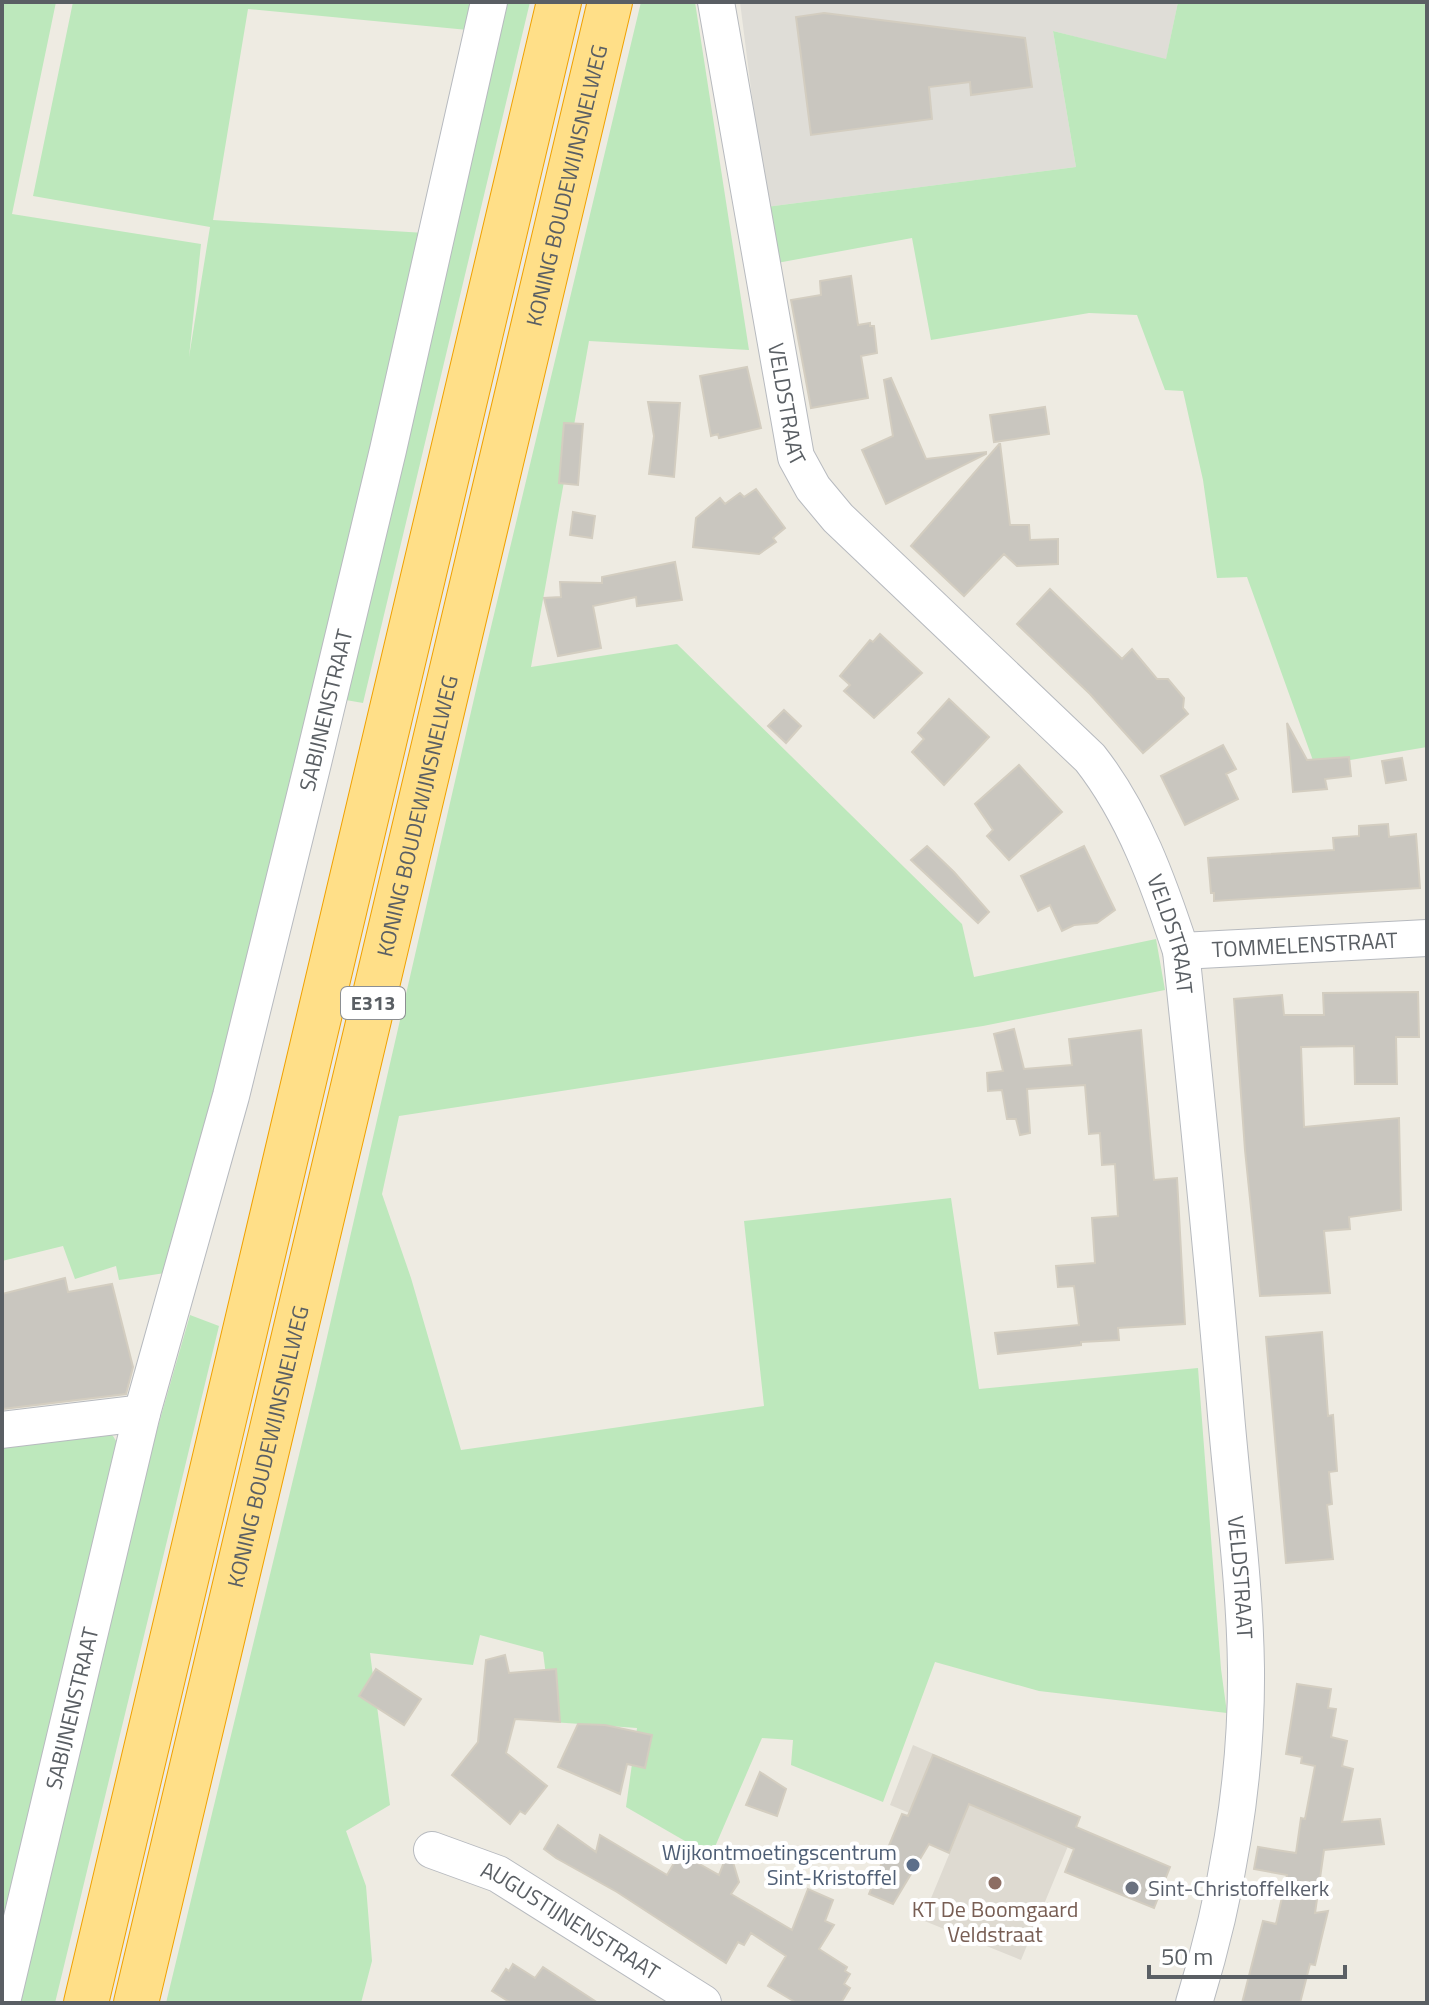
<svg xmlns="http://www.w3.org/2000/svg" width="1429" height="2005" font-family="'Titillium Web',sans-serif">
<rect width="100%" height="100%" fill="#eeebe2"/>
<!-- industrial -->
<path fill="#dfddd7" d="M740 2H1178L1166 60 1053 31 1076 167 766 207Z"/>
<!-- education -->
<path fill="#dedad1" d="M913 1745 1080 1817 1021 1960 922 1920 958 1833 890 1805Z"/>
<!-- green -->
<path fill="#bde8bc" d="M2 2H56L12 214 201 244 189 357 210 227 33 196 73 2H475L468 30 248 9 213 220 425 233 183 1247 165 1273 119 1280 116 1266 75 1279 63 1246 2 1261Z
M503 2H530L363 703 340 699Z
M641 2H695L749 350 589 341 531 667 677 644 962 924 974 977 1156 939 1165 990 983 1026 399 1116 382 1194 411 1278 461 1450 764 1406 744 1221 951 1198 979 1389 1198 1368 1221 1669 1227 1713 1039 1691 935 1662 883 1802 791 1765 793 1740 762 1738 711 1856 626 1807 637 1728 552 1722 543 1652 480 1635 473 1665 370 1653 390 1805 346 1831 366 1886 372 1961 361 2003H166L316 1385 479 677Z
M1178 2H1427V747L1315 766 1247 577 1217 578 1203 480 1183 391 1165 390 1137 315 1089 313 931 340 912 238 777 263 766 207 1076 167 1053 31 1166 59Z
M190 1315 219 1326 55 2003H11L113 1583Z
M100 1428 113 1436 121 1449 2 1942V1440Z"/>
<!-- building -->
<path fill="#c9c6bf" stroke="#d3cdc0" stroke-width="2" d="M824 13 1025 38 1032 87 971 95 970 82 929 87 932 119 811 135 796 17Z
M851 276 858 325 870 323V326H874L877 353 861 356 868 398 811 408 791 300 821 295 820 281Z
M747 367 761 428 719 438 718 434 711 436 700 376Z
M891 378 926 459 986 452V454L886 504 862 450 893 436 884 380Z
M648 402 680 403 674 477 649 474 654 436Z
M1045 407 1049 434 994 442 990 415Z
M564 423 583 424 578 485 559 483Z
M1000 443 1010 525H1029L1030 540 1058 539V564L1017 566 1004 554 964 596 911 546Z
M756 489 785 528 773 538 776 542 759 554 693 547 696 518 720 498 725 504 740 493 744 497Z
M573 512 595 516 592 538 570 535Z
M675 562 682 600 637 606 636 597 593 606 601 648 558 656 544 598 561 597 560 582 602 583V577Z
M1050 589 1122 659 1132 649 1157 679H1168L1184 698 1183 708 1188 714 1143 753 1090 694 1017 624Z
M880 634 922 673 874 718 844 691 850 685 840 676 870 640 873 642Z
M949 699 989 737 944 785 912 752 924 739 918 733Z
M784 710 801 726 786 743 768 726Z
M1287 723 1307 760 1349 757 1351 776 1325 779 1327 789 1293 792Z
M1223 745 1236 769 1226 774 1238 799 1185 825 1161 776Z
M1402 758 1406 780 1386 783 1382 761Z
M1019 765 1062 812 1009 860 987 836 993 830 975 804Z
M1388 824 1389 837 1416 834 1420 888 1214 901V893H1211L1208 858 1334 850 1333 838 1359 836V826Z
M927 846 954 872 989 912 978 923 911 860Z
M1084 846 1115 910 1097 923 1074 925 1062 931 1050 905 1038 911 1021 876Z
M1418 992 1419 1037H1396L1397 1084H1355L1354 1046 1301 1047 1304 1127 1399 1118 1401 1210 1349 1217 1350 1229 1324 1231 1330 1293 1260 1296 1245 1150 1234 999 1282 995 1284 1015H1324L1323 993Z
M1014 1029 1024 1069 1072 1065 1069 1039 1141 1030 1154 1180 1177 1178 1185 1324 1118 1328 1119 1340 1081 1342V1345L998 1354 995 1333 1079 1325 1074 1286 1058 1287 1056 1266 1095 1263 1092 1218 1118 1216 1115 1164 1102 1165 1100 1133 1089 1134 1085 1085 1027 1089 1030 1133 1020 1135 1016 1119H1007L1002 1090 988 1091 987 1073 1003 1071 994 1034Z
M65 1278 68 1292 112 1284 133 1367 126 1394 2 1409V1294Z
M1322 1332 1328 1416 1333 1415 1337 1471 1329 1472 1332 1504 1327 1505 1333 1559 1286 1563 1266 1337Z
M505 1655 509 1673 556 1669 560 1722 515 1719 506 1753 547 1786 525 1814 520 1811 510 1824 452 1775 478 1742 486 1660Z
M376 1669 421 1699 404 1725 359 1696Z
M1297 1684 1331 1689 1328 1708 1336 1709 1331 1737 1347 1741 1342 1766 1353 1769 1342 1822 1380 1819 1384 1844 1324 1850 1315 1913 1328 1911 1315 1965 1310 1964 1300 2003H1242L1263 1921 1276 1924 1287 1875 1254 1869 1258 1847 1296 1853 1301 1818 1305 1819 1315 1766 1301 1763 1302 1757 1286 1754Z
M578 1724 605 1725 652 1735 645 1768 627 1764 620 1794 558 1767Z
M933 1755 1080 1817 1076 1827 1170 1867 1154 1908 1065 1872 1074 1849 969 1804 949 1853 929 1844 893 1904 869 1894 902 1814 908 1816Z
M760 1772 786 1789 777 1816 746 1805Z
M558 1825 596 1852 600 1835 667 1875 680 1853 719 1875 729 1849 739 1882 731 1894 792 1930 808 1889 833 1900 825 1921 834 1925 819 1949 847 1967 845 1971 850 1974 844 1984 850 1988 841 2003H797L768 1986 786 1956 751 1933 744 1945 738 1942 726 1963 617 1892 556 1858 544 1849Z
M513 1964 535 1978 543 1967 598 2003H511L492 1991 506 1969 509 1971Z"/>
<g fill="none" stroke-linecap="round" stroke-linejoin="round">
<!-- minor casing -->
<g stroke="#b7babf" stroke-width="38">
<g id="minor">
<path id="s1" d="M716 2 796 457 813 488 838 518 1090 758C1134 814 1159 884 1181 951 1197 1102 1212 1252 1225 1403 1232 1491 1245 1581 1246 1669 1247 1780 1227 1897 1194 2003"/>
<path id="s2" d="M1181 951 1427 938"/>
<path d="M2 1430 142 1413"/>
<path id="s3" d="M432 1850 498 1874 703 2003"/>
<path id="s4" d="M2 2002 142 1413 231 1096 312 767 388 450 489 2"/>
</g>
</g>
<!-- highway casing -->
<g stroke="#f0a100" stroke-width="46">
<g id="highway">
<path d="M86 2003 559 2"/>
<path id="s5" d="M136 2003 610 2"/>
</g>
</g>
<!-- minor -->
<use href="#minor" stroke="#fff" stroke-width="36"/>
<!-- highway -->
<use href="#highway" stroke="#ffdf88" stroke-width="44"/>
</g>
<!-- markers -->
<circle fill="#5c6f8a" stroke="#fff" stroke-width="3" cx="913" cy="1865" r="8"/>
<circle fill="#8d6e63" stroke="#fff" stroke-width="3" cx="995" cy="1883" r="8"/>
<circle fill="#6b7280" stroke="#fff" stroke-width="3" cx="1132" cy="1888" r="8"/>
<g text-anchor="middle" stroke-width="8" stroke-linejoin="round" paint-order="stroke">
<!-- shield labels -->
<rect fill="#fff" stroke="#8c8f92" stroke-width="2" x="341" y="987" width="64" height="32" rx="6"/>
<g font-size="20" font-weight="bold" fill="#5a5f64">
<text x="373" y="1010">E313</text>
</g>
<!-- street labels -->
<g font-size="22" fill="#5a5f64" stroke="#fff">
<text dy="8" stroke="none"><textPath href="#s5" startOffset="1868">KONING BOUDEWIJNSNELWEG</textPath></text>
<text dy="8" stroke="none"><textPath href="#s1" startOffset="408">VELDSTRAAT</textPath></text>
<text dy="8" stroke="none"><textPath href="#s4" startOffset="1332">SABIJNENSTRAAT</textPath></text>
<text dy="8" stroke="none"><textPath href="#s5" startOffset="1220">KONING BOUDEWIJNSNELWEG</textPath></text>
<text dy="8" stroke="none"><textPath href="#s1" startOffset="1080">VELDSTRAAT</textPath></text>
<text dy="8" stroke="none"><textPath href="#s2" startOffset="124">TOMMELENSTRAAT</textPath></text>
<text dy="8" stroke="none"><textPath href="#s5" startOffset="572">KONING BOUDEWIJNSNELWEG</textPath></text>
<text dy="8" stroke="none"><textPath href="#s1" startOffset="1728">VELDSTRAAT</textPath></text>
<text dy="8" stroke="none"><textPath href="#s4" startOffset="302">SABIJNENSTRAAT</textPath></text>
<text dy="8" stroke="none"><textPath href="#s3" startOffset="156">AUGUSTIJNENSTRAAT</textPath></text>
</g>
<!-- service labels -->
<g font-size="22" fill="#4e5e75" stroke="#fff" text-anchor="end">
<text x="897" y="1860">Wijkontmoetingscentrum<tspan x="897" dy="25">Sint-Kristoffel</tspan></text>
</g>
<!-- worship labels -->
<g font-size="22" fill="#5b616d" stroke="#fff" text-anchor="start">
<text x="1148" y="1896">Sint-Christoffelkerk</text>
</g>
<!-- education labels -->
<g font-size="22" fill="#785e54" stroke="#fff">
<text x="995" y="1917">KT De Boomgaard<tspan x="995" dy="25">Veldstraat</tspan></text>
</g>
</g>
<!-- border -->
<rect width="1429" height="2005" fill="none" stroke="#5a5f64" stroke-width="8"/>
<!-- scale -->
<path d="M1149 1965v12h196v-12" fill="none" stroke="#5a5f64" stroke-width="4"/>
<text x="1161" y="1965" font-size="24" fill="#5a5f64" stroke="#ffffff" stroke-width="6" paint-order="stroke">50 m</text>
</svg>
